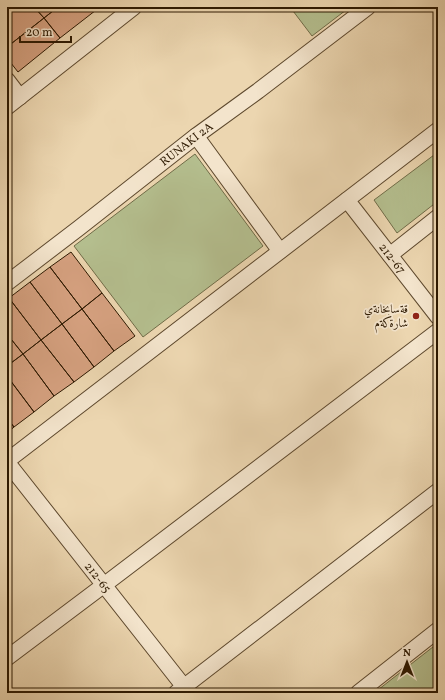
<svg xmlns="http://www.w3.org/2000/svg" width="445" height="700" font-family="Vollkorn,Amiri,serif">
<rect width="100%" height="100%" fill="#ecd6b0"/>
<filter id="stains"><feTurbulence type="fractalNoise" baseFrequency=".005" numOctaves="4"/><feColorMatrix values="0 0 0 0 .2 0 0 0 0 .09 0 0 0 0 .02 0 0 0 .5 -.17"/></filter>
<radialGradient id="worn" r=".72"><stop offset=".6" stop-color="#630" stop-opacity="0"/><stop offset="1" stop-color="#630" stop-opacity=".3"/></radialGradient>
<!-- green -->
<path fill="#b4be8e" stroke="#706c48" d="M290 7H350L312 36Z
M438 152V201L397 233 374 200Z
M195 154 263 246 143 337 74 246Z
M438 643V693H374Z"/>
<!-- building -->
<path fill="#d6a180" stroke="#2d1901" d="M7 7H17L7 15Z
M17 7H34L44 18 7 47V15Z
M34 7H58L44 18Z
M58 7H100L60 38 44 18Z
M44 18 60 38 18 72 7 58V47Z
M71 252 102 293 82 309 50 267Z
M50 267 82 309 62 324 30 282Z
M30 282 62 324 41 340 9 298Z
M102 293 135 336 114 351 82 309Z
M9 298 41 340 23 354 7 334V299Z
M82 309 114 351 94 367 62 324Z
M62 324 94 367 74 382 41 340Z
M7 334 23 354 7 366Z
M41 340 74 382 54 396 23 354Z
M23 354 54 396 34 412 7 376V366Z
M7 376 34 412 14 427 7 418Z
M7 418 14 427 7 433Z"/>
<g fill="none" stroke-linecap="round" stroke-linejoin="round">
<!-- street casing -->
<g stroke="#5d482d" stroke-width="17">
<g id="street">
<path d="M7 80 20 97"/>
<path d="M7 107 134 7"/>
<path d="M196 136 280 251"/>
<path id="s1" d="M347 200 438 317"/>
<path d="M390 255 438 217"/>
<path id="s2" d="M7 283 79 228 196 136 258 91 368 7"/>
<path d="M7 461 438 130"/>
<path id="s3" d="M7 462 189 693"/>
<path d="M7 658 104 585 438 331"/>
<path d="M176 693 438 491"/>
<path d="M358 693 438 630"/>
</g>
</g>
<!-- street -->
<use href="#street" stroke="#f3e4cc" stroke-width="15"/>
</g>
<!-- markers -->
<circle fill="#8f2418" stroke="#f3e4cc" stroke-width="1.5" cx="416" cy="316" r="4"/>
<g text-anchor="middle" stroke-width="3.5" stroke-linejoin="round" paint-order="stroke">
<!-- street labels -->
<g font-size="12" fill="#2d1901" stroke="#f3e4cc">
<text dy="4" stroke="none"><textPath href="#s2" startOffset="227">RUNAKI 2A</textPath></text>
<text dy="4" stroke="none"><textPath href="#s1" startOffset="74">212-67</textPath></text>
<text dy="4" stroke="none"><textPath href="#s3" startOffset="147">212-65</textPath></text>
</g>
<!-- poi labels -->
<g font-size="12" fill="#2d1901" stroke="#f3e4cc" text-anchor="end">
<text x="408" y="313">قةسابخانةي<tspan x="408" dy="14">شارةكةم</tspan></text>
</g>
</g>
<!-- margin -->
<rect width="445" height="700" fill="none" stroke="#ecd6b0" stroke-width="24"/>
<rect x="8" y="8" width="429" height="684" fill="none" stroke="#2d1901" stroke-width="2"/>
<rect x="12" y="12" width="421" height="676" fill="none" stroke="#2d1901"/>
<!-- north arrow -->
<g transform="translate(407 662)" stroke="#f3e4cc" stroke-width="3" paint-order="stroke">
<path d="M0-3L7 15L0 10L-7 15Z" fill="#2d1901"/>
<text y="-6" font-size="11" font-weight="bold" text-anchor="middle" fill="#2d1901">N</text>
</g>
<!-- scale -->
<path d="M20 36v6h51v-6" fill="none" stroke="#2d1901" stroke-width="2"/>
<text x="26" y="36" font-size="12" fill="#2d1901" stroke="#f3e4cc" stroke-width="3" paint-order="stroke">20 m</text>
<rect width="100%" height="100%" filter="url(#stains)"/>
<rect width="100%" height="100%" fill="url(#worn)"/>
</svg>
